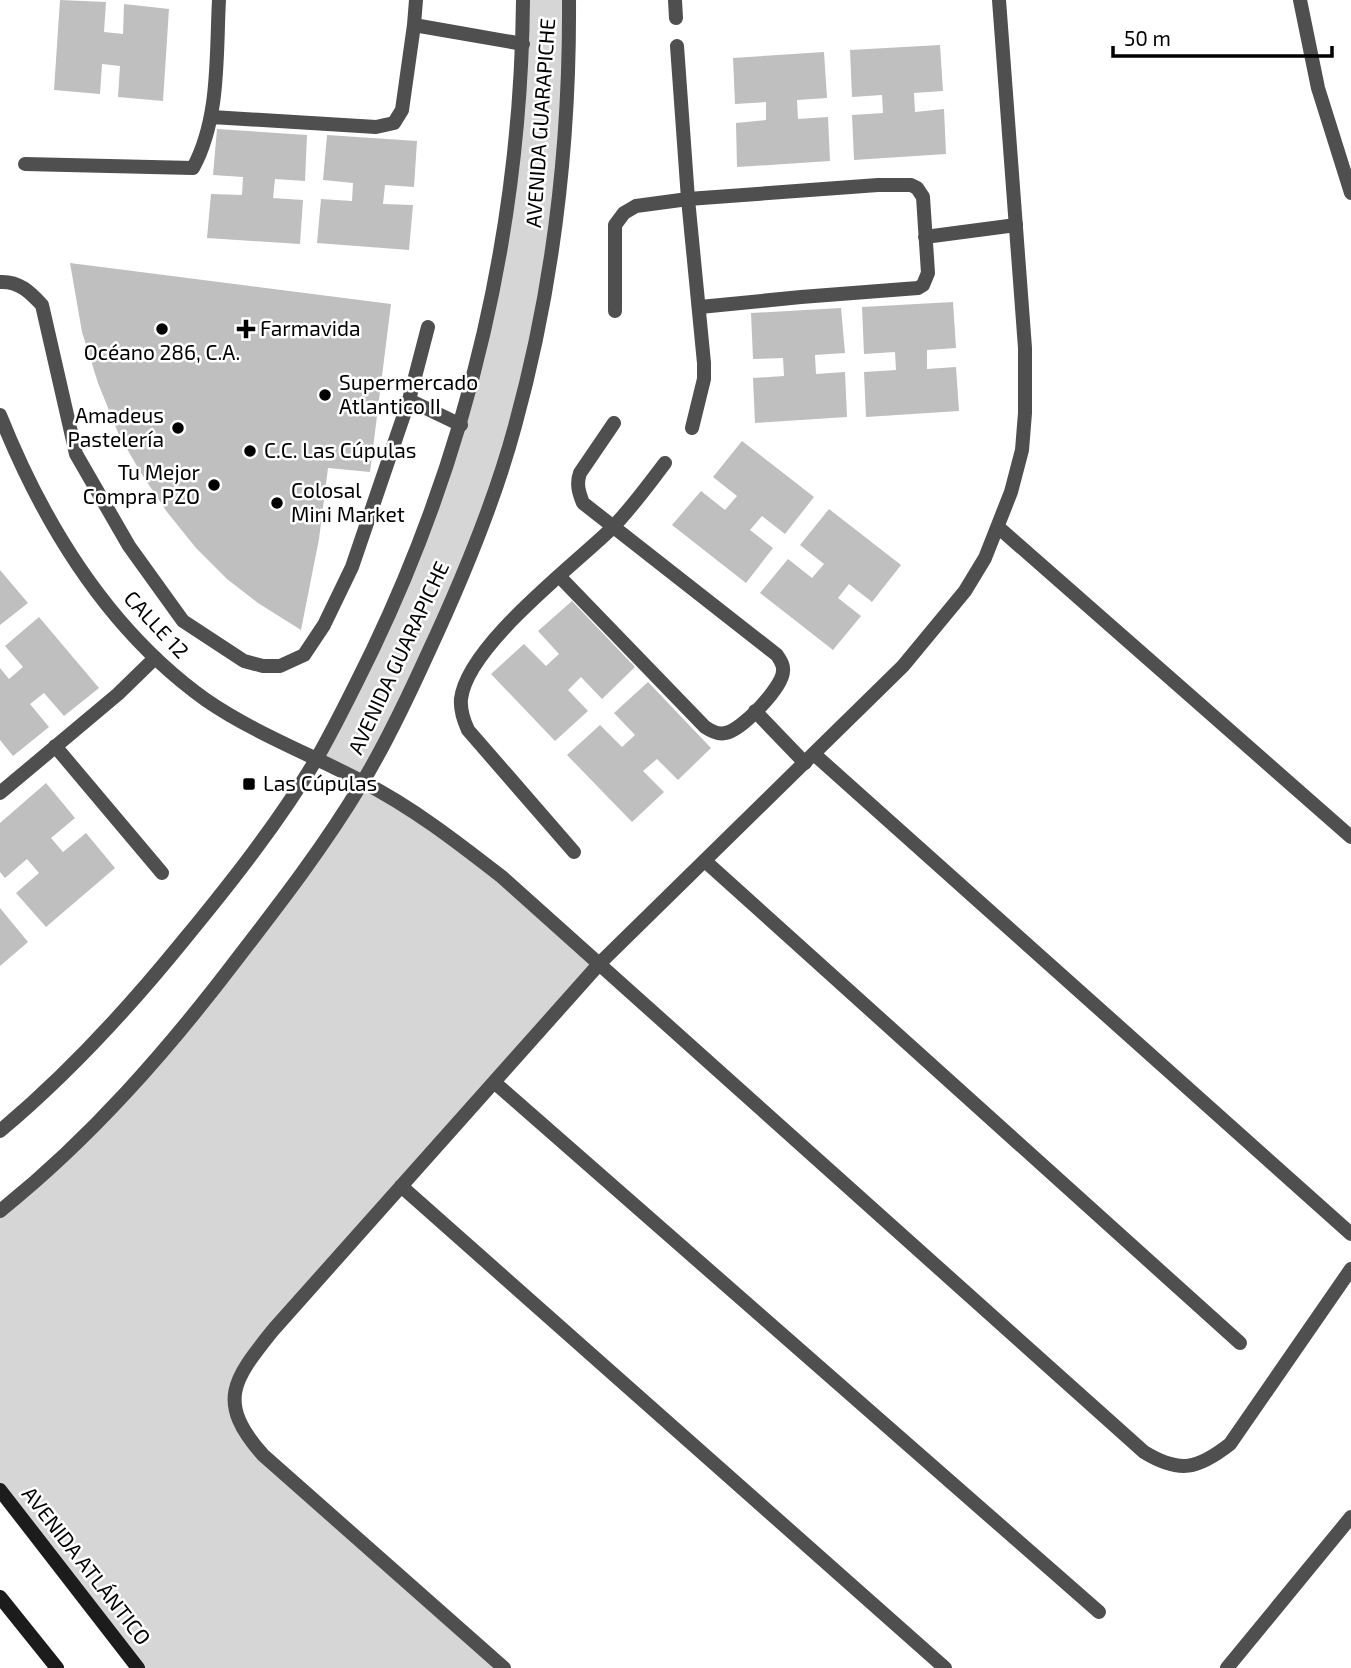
<svg xmlns="http://www.w3.org/2000/svg" width="1351" height="1668" font-family="'Exo 2',sans-serif">
<rect width="100%" height="100%" fill="#fff"/>
<!-- green -->
<path fill="#d6d6d6" d="M523 0H569L570 38 540 317 475 544 363 781 437 828 600 963 274 1329 233 1399 247 1436 504 1668H138L0 1490V1211L136 1083 363 782 316 759 424 534 503 237Z"/>
<!-- building -->
<path fill="#bfbfbf" d="M60 0 106 2 104 32 123 34 124 4 169 9 163 101 118 97 120 66 102 64 100 94 54 90Z
M940 45 943 91 914 93 915 112 944 109 946 154 854 160 852 115 883 113 882 95 852 97 850 50Z
M824 52 827 98 797 100 798 119 828 117 830 161 737 167 736 123 766 120V102L735 104 733 58Z
M217 129 307 135 305 181 275 179 273 198 303 200 300 244 207 238 211 194 242 195 243 177 213 175Z
M327 135 417 141 414 187 385 185 383 204 413 205 409 250 317 243 321 199 352 201 353 183 323 180Z
M70 263 391 304 370 472 328 468 319 539 301 630 258 603 227 579 196 548 167 512 141 473 119 435 98 383 82 332Z
M953 302 956 348 927 350V369L956 367 959 411 866 417 864 372 896 370 895 352 864 354 862 307Z
M841 308 845 353 815 355 816 374 845 372 847 417 755 423 753 378 784 376 783 358 753 359 751 313Z
M742 441 814 497 785 534 762 516 750 530 773 548 746 583 672 525 701 491 725 510 737 496 713 477Z
M829 509 901 565 872 602 849 584 838 598 861 616 833 650 760 593 788 559 812 578 824 564 800 545Z
M0 570 28 603 0 625Z
M572 601 635 667 602 699 581 677 568 690 588 711 555 741 491 674 524 644 546 666 559 654 538 631Z
M39 617 99 688 64 716 44 693 30 704 49 727 13 756 0 740V668L9 679 23 667 5 646Z
M648 682 711 748 678 780 657 759 643 771 664 792 632 822 567 755 600 725 622 747 635 735 614 713Z
M46 783 75 818 51 838 63 852 86 833 115 868 46 927 16 893 39 873 27 859 5 878 0 872V823Z
M0 908 28 942 0 966Z"/>
<g fill="none" stroke-linecap="round" stroke-linejoin="round">
<!-- service -->
<path stroke="#4f4f4f" stroke-width="14" d="M675 0 676 18
M677 46 688 199 704 363V379L692 428
M925 237 1016 225
M0 282C19 281 30 292 42 305L76 454 129 546 183 621 244 661 263 666H280L304 655 324 625 352 567 409 400 428 327
M615 311V225L624 213 636 206 688 199 878 185H911L917 188 923 197 928 273 923 285 918 288 801 297 700 307
M409 400 461 425
M559 576 705 727C711 731 718 735 725 733 741 731 783 687 783 671 784 665 780 660 777 655L583 503C579 493 576 484 580 473L614 423
M755 711 805 763
M55 746 162 873
M0 793 118 694 155 658
M574 852 468 730C463 719 460 710 461 699 467 646 573 566 611 529 631 509 648 485 665 463"/>
<!-- minor -->
<path stroke="#4f4f4f" stroke-width="14" d="M416 0 414 25 523 44
M1300 0 1318 88 1351 193
M212 117 376 127 394 123 402 110 414 25
M25 164 193 168C220 118 216 56 219 0
M0 415C44 525 108 630 206 700 254 733 310 754 361 781 412 807 457 842 502 877L1144 1452C1180 1474 1198 1469 1230 1444L1351 1269
M998 527 1351 837
M814 754 1351 1234
M705 861 1240 1343
M494 1082 1099 1612
M401 1186 945 1668
M504 1668 263 1455C215 1401 234 1379 274 1329L600 963 903 666 965 591 985 558 1011 492 1022 450 1025 413V348L999 0
M1227 1668 1351 1517"/>
<!-- tertiary -->
<path stroke="#4f4f4f" stroke-width="14" d="M0 1131C68 1074 127 1010 183 941 230 884 279 822 317 758 337 723 355 686 373 649 470 446 521 225 523 0
M0 1211C91 1138 167 1051 237 959 281 902 325 845 362 783 387 742 408 697 428 653 462 580 494 504 515 426 553 288 570 143 569 0"/>
<!-- secondary -->
<path stroke="#1c1c1c" stroke-width="14" d="M0 1490 138 1668
M0 1597 57 1668"/>
</g>
<!-- markers -->
<g fill="#000" stroke="#fff" stroke-width="2.5">
<circle cx="162" cy="329" r="7"/>
<path d="M242.5 318.5h7v7h7v7h-7v7h-7v-7h-7v-7h7z"/>
<circle cx="325" cy="395" r="7"/>
<circle cx="178" cy="428" r="7"/>
<circle cx="250" cy="451" r="7"/>
<circle cx="214" cy="485" r="7"/>
<circle cx="277" cy="503" r="7"/>
<rect x="242" y="777" width="14" height="14" rx="3.5"/>
</g>
<g text-anchor="middle" stroke-width="5" stroke-linejoin="round" paint-order="stroke">
<!-- street labels -->
<g font-size="21" fill="#000" stroke="#fff">
<text transform="translate(541 123) rotate(-86)" y="7">AVENIDA GUARAPICHE</text>
<text transform="translate(156 625) rotate(47)" y="7">CALLE 12</text>
<text transform="translate(399 658) rotate(-65)" y="7">AVENIDA GUARAPICHE</text>
<text transform="translate(86 1566) rotate(52)" y="7">AVENIDA ATLÁNTICO</text>
</g>
<!-- poi labels -->
<g font-size="21" fill="#000" stroke="#fff" text-anchor="start">
<text x="260" y="336">Farmavida</text>
<text x="162" y="360" text-anchor="middle">Océano 286, C.A.</text>
<text x="339" y="390">Supermercado<tspan x="339" dy="24">Atlantico II</tspan></text>
<text x="164" y="423" text-anchor="end">Amadeus<tspan x="164" dy="24">Pastelería</tspan></text>
<text x="264" y="458">C.C. Las Cúpulas</text>
<text x="200" y="480" text-anchor="end">Tu Mejor<tspan x="200" dy="24">Compra PZO</tspan></text>
<text x="291" y="498">Colosal<tspan x="291" dy="24">Mini Market</tspan></text>
<text x="263" y="791">Las Cúpulas</text>
</g>
</g>
<!-- scale -->
<path d="M1113 46v10h219v-10" fill="none" stroke="#000000" stroke-width="3.5"/>
<text x="1124" y="46" font-size="21" fill="#000000" stroke="#ffffff" stroke-width="5" paint-order="stroke">50 m</text>
</svg>
